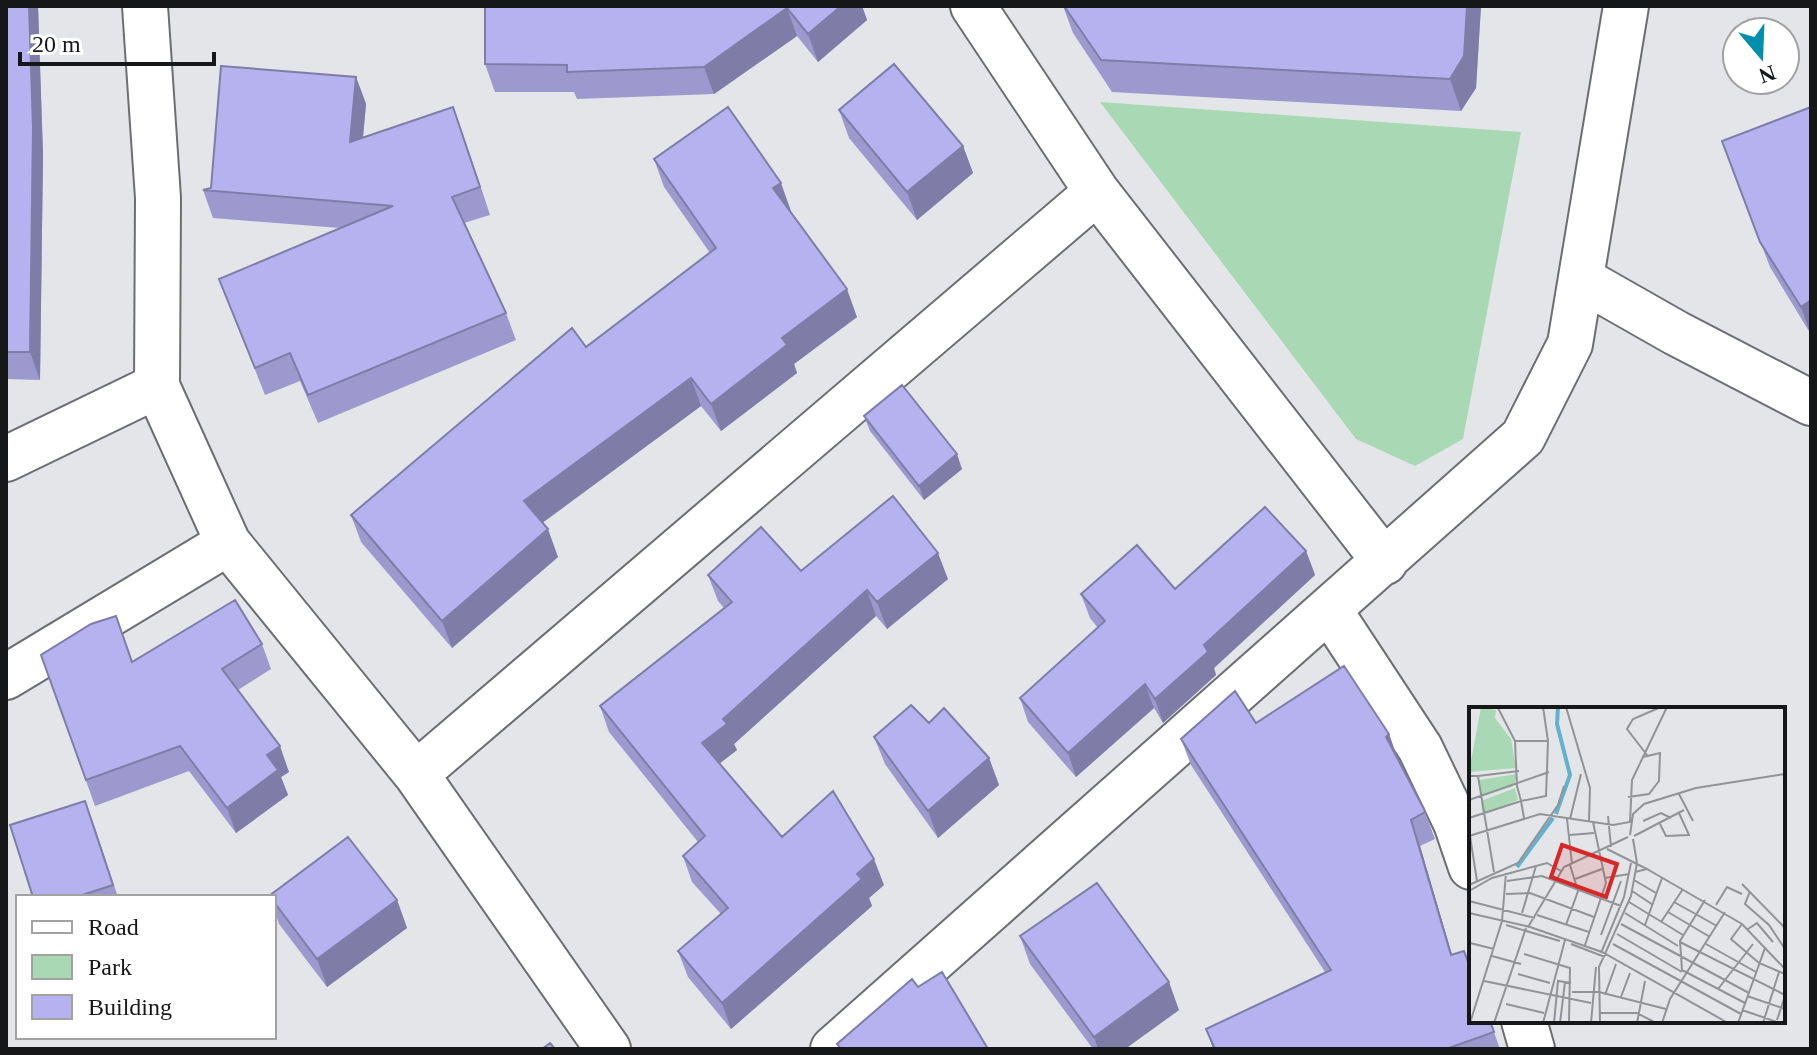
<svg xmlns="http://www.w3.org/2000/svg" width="1817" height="1055" font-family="Georgia,serif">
<rect width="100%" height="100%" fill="#e3e5e9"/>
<!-- park -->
<path fill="#a8d9b4" d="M1100 102 1521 132 1463 439 1415 466 1356 439Z"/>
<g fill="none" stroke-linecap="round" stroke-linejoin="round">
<!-- minor casing -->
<g stroke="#6c6e72" stroke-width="48">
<path id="minor" d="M145 6 158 198 157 386 228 543 416 774 608 1049
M973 6 1097 192 1385 562
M1581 279 1676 333 1811 403
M6 459 157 386
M1330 611 1420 748 1456 823 1471 867
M6 677 228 543
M416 774 1097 192
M1524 1021 1532 1049
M833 1049 1523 437 1570 344 1626 6"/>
</g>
<!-- minor -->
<use href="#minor" stroke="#fff" stroke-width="44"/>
</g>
<!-- wall -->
<path fill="#9d99ce" d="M6 6H38L43 155 40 380 6 379Z
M485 6H862L867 20 818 62 797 36 714 94 577 99 574 92H495L485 64Z
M1063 6H1481L1476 88 1461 111 1112 92 1073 33Z
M356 77 366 104 363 137 453 107 490 215 464 223 506 313 516 340 318 423 300 381 265 395 219 279 340 228 213 218 203 190 211 188Z
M1811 107V332L1810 333 1770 267 1722 141Z
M839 110 963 146 973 173 917 220 849 138Z
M654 159 791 211H790L857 317 794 364 797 373 721 431 701 406 542 523 558 557 452 648 361 542 351 515 586 347 710 253 664 187Z
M864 416 962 469 924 500 870 431Z
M1306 551 1315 575 1214 668 1216 675 1163 723 1154 708 1076 777 1028 722 1020 698 1098 628 1090 618 1081 594 1175 589Z
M801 571 948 579 887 629 876 616 734 744 737 750 719 764 782 837 884 885 869 898 872 906 731 1029 688 977 678 951 721 914 692 882 683 856 698 842 609 732 600 706 724 608 718 601 708 575Z
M262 644 271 669 238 690 289 772 281 777 288 795 236 833 189 771 95 806 41 655 132 662Z
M929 723 989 758 999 785 938 838 885 764 874 737Z
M1256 723 1389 734 1398 759 1424 809 1435 839 1420 846 1452 955 1490 1021 1500 1049H1213L1206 1029 1325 972 1191 765 1181 739Z
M85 801 118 897H33Z
M397 900 407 928 327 987 279 924 274 909V902Z
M1020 936 1179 1010 1125 1049H1093L1030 964Z"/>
<!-- shaded-wall -->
<path fill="#7f7da8" d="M29 6H38L43 155 40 380 30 352Z
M841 6H862L867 20 818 62 808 34Z
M1467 6H1481L1476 88 1461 111 1450 79Z
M787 8 797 36 714 94 704 67Z
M356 77 366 104 360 169 350 142Z
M453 107 463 135 490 215 480 187Z
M963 146 973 173 917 220 907 192Z
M781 183 791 211 783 216 773 188Z
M847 289 857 317 794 364 797 373 721 431 711 404 782 338Z
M1811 300V332L1810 333 1801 307Z
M691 378 701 406 534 529 524 501Z
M957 454 962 469 924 500 919 486Z
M548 529 558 557 452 648 442 621Z
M1306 551 1315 575 1214 668 1216 675 1163 723 1155 699 1204 645Z
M938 553 948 579 887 629 877 602Z
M867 590 876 616 734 744 737 750 711 770 702 743 723 719Z
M1145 684 1154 708 1076 777 1068 753Z
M1389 734 1398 760 1386 737Z
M280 746 289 772 281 777 288 795 236 833 227 808 267 755Z
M989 758 999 785 938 838 928 811Z
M85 801 95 828 118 897Z
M1411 820 1420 846 1460 982 1451 955Z
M874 859 884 885 869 898 872 906 731 1029 722 1003Z
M397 900 407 928 327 987 317 959Z
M1169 982 1179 1010 1125 1049H1098L1094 1037Z"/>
<!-- building -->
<path fill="#b6b2f0" stroke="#7f7da8" stroke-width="2" d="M6 6H29L33 128 30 352H6Z
M485 6H841L808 34 787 8 704 67 567 72V65L485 64Z
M1064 6H1467L1464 56 1450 79 1101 60Z
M894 64 963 146 907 192 839 110Z
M221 66 356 77 350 142 453 107 480 187 452 197 506 313 308 395 290 353 255 368 219 279 393 206 203 190 211 188Z
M728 107 781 183 773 188 847 289 782 338 787 345 711 404 691 378 524 501 548 529 442 621 351 515 572 328 586 347 716 248 654 159Z
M1811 107V300L1801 307 1760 242 1722 141Z
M902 385 957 454 919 486 864 416Z
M893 496 938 553 877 602 867 590 723 719 727 724 702 743 782 837 833 791 874 859 857 874 862 879 722 1003 678 951 728 908 683 856 705 836 600 706 732 602 708 575 761 527 801 571Z
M1265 507 1306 551 1204 645 1208 652 1155 699 1145 684 1068 753 1020 698 1105 621 1081 594 1137 545 1175 589Z
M235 600 262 644 222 669 280 746 267 755 278 770 227 808 180 746 86 780 41 655 91 624 116 616 132 662Z
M1344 666 1389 734 1386 737 1424 809 1425 812 1411 820 1451 955 1464 951 1471 970V1021H1490L1494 1032 1446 1049H1215L1206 1029 1331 970 1181 739 1235 691 1256 723Z
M911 705 929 723 944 708 989 758 928 811 874 737Z
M85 801 113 885 76 897H33L10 825Z
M348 837 397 900 317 959 274 902V897L269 896Z
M1097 883 1169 982 1094 1037 1020 936Z
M942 972 988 1049H841L837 1044 912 979 918 987Z
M550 1043 555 1049H542Z"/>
<!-- overview -->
<g transform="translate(1469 707)">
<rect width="316" height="316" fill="#e3e5e9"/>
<path d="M48 67 45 79 12 90 10 73ZM46 81 49 93 13 107 12 94Z" fill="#a8d9b4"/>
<path d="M12 0 27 3 26 11 42 32 47 61 0 65Z" fill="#a8d9b4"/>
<path fill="none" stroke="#62b2cd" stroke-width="4" d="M87 107 101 68 88 17 89 0M48 160 84 111"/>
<path fill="none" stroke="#919396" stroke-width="2" d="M74 0 79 34M97 0 121 81 120 114M29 1 46 34M178 48 158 22 164 12 192 0M0 69H9L25 165M9 69 50 64M210 87 224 114M159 90 180 87 190 74 191 46 174 50M0 93 80 65M139 109 142 140M0 111 52 94 77 89 79 34H46L48 79 52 94 55 111M98 112 103 157M101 112 112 67M174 114 192 106 202 111M191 117 197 129 220 128 210 106M101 128 125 126M161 128 164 107 175 97 227 81 316 67M0 129 71 107 144 118 161 115 163 73 198 0M1 129 8 174M165 129 215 103M138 142 178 162 166 165M178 162 273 217 316 262M136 171 160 167M106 172 133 162M165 173 187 186M38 174 73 169 152 199M273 177 316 221M0 178 49 156 89 98 95 79M0 184 23 171 78 156 92 164M163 184 184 198M281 184 276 197 300 218 316 242M37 187 61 186 125 210M236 193 211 234 213 263 276 296M0 194 66 211M160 195 214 228M205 195 248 219M247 198 258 180 273 187M199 205 241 230M0 206 61 220 133 245 259 316M53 206 67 159M156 206 209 239M68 208 120 225M192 215 214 182M152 217 280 286M273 217 262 232 290 256 316 267M37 218 91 234M97 218 109 184 101 158M176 218 193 171M59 220 95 160 159 130M279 222 288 216 304 235M148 227 213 265M132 228 152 174M211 235 316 288M1 236 25 242M102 237 136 250M144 237 272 307M237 237 287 265M116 238 137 176 124 115M132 246 155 190 162 156M55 247 101 261 100 316M23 249 52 257M49 267 81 276M15 274 122 296M249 282 284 237M103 285H130L197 302M136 288 147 257M278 289 316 302M152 290 161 266M37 297 75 306M273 303 311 316M131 306H168L187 316M308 313 316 289M1 316 33 214 37 166M25 316 57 221M74 316 96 233M85 316 89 274 102 276M91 316 96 275M122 316 127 260M131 316 130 260 162 189 168 156 164 132M168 316 176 274M193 316 201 292 256 205M269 316 296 241M294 316 310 265"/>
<path fill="#d62828" fill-opacity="0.15" stroke="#d62828" stroke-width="4" d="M93 138 148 157 137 190 82 170Z"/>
<rect width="316" height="316" fill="none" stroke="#161719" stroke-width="4"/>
</g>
<!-- border -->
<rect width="1817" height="1055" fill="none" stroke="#161719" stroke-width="16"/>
<!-- legend -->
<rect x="16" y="895" width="260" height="144" fill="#ffffff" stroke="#a2a2a3" stroke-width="2"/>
<rect x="32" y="921" width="40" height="12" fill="#ffffff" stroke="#a2a2a3" stroke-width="2"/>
<text x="88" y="935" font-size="24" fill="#161719">Road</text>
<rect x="32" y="955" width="40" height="24" fill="#a8d9b4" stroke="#a2a2a3" stroke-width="2"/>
<text x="88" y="975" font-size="24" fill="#161719">Park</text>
<rect x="32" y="995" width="40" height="24" fill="#b6b2f0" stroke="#a2a2a3" stroke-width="2"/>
<text x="88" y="1015" font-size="24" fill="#161719">Building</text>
<!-- north arrow -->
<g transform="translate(1761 56) rotate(161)"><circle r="38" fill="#ffffff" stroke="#a2a2a3" stroke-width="2"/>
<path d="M0-6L14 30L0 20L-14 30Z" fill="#038eac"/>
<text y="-12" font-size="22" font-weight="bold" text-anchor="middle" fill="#161719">N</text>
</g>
<!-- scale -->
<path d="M20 52v12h194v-12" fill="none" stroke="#161719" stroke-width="4"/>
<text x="32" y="52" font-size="24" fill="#161719" stroke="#ffffff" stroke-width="6" paint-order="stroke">20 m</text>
</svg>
